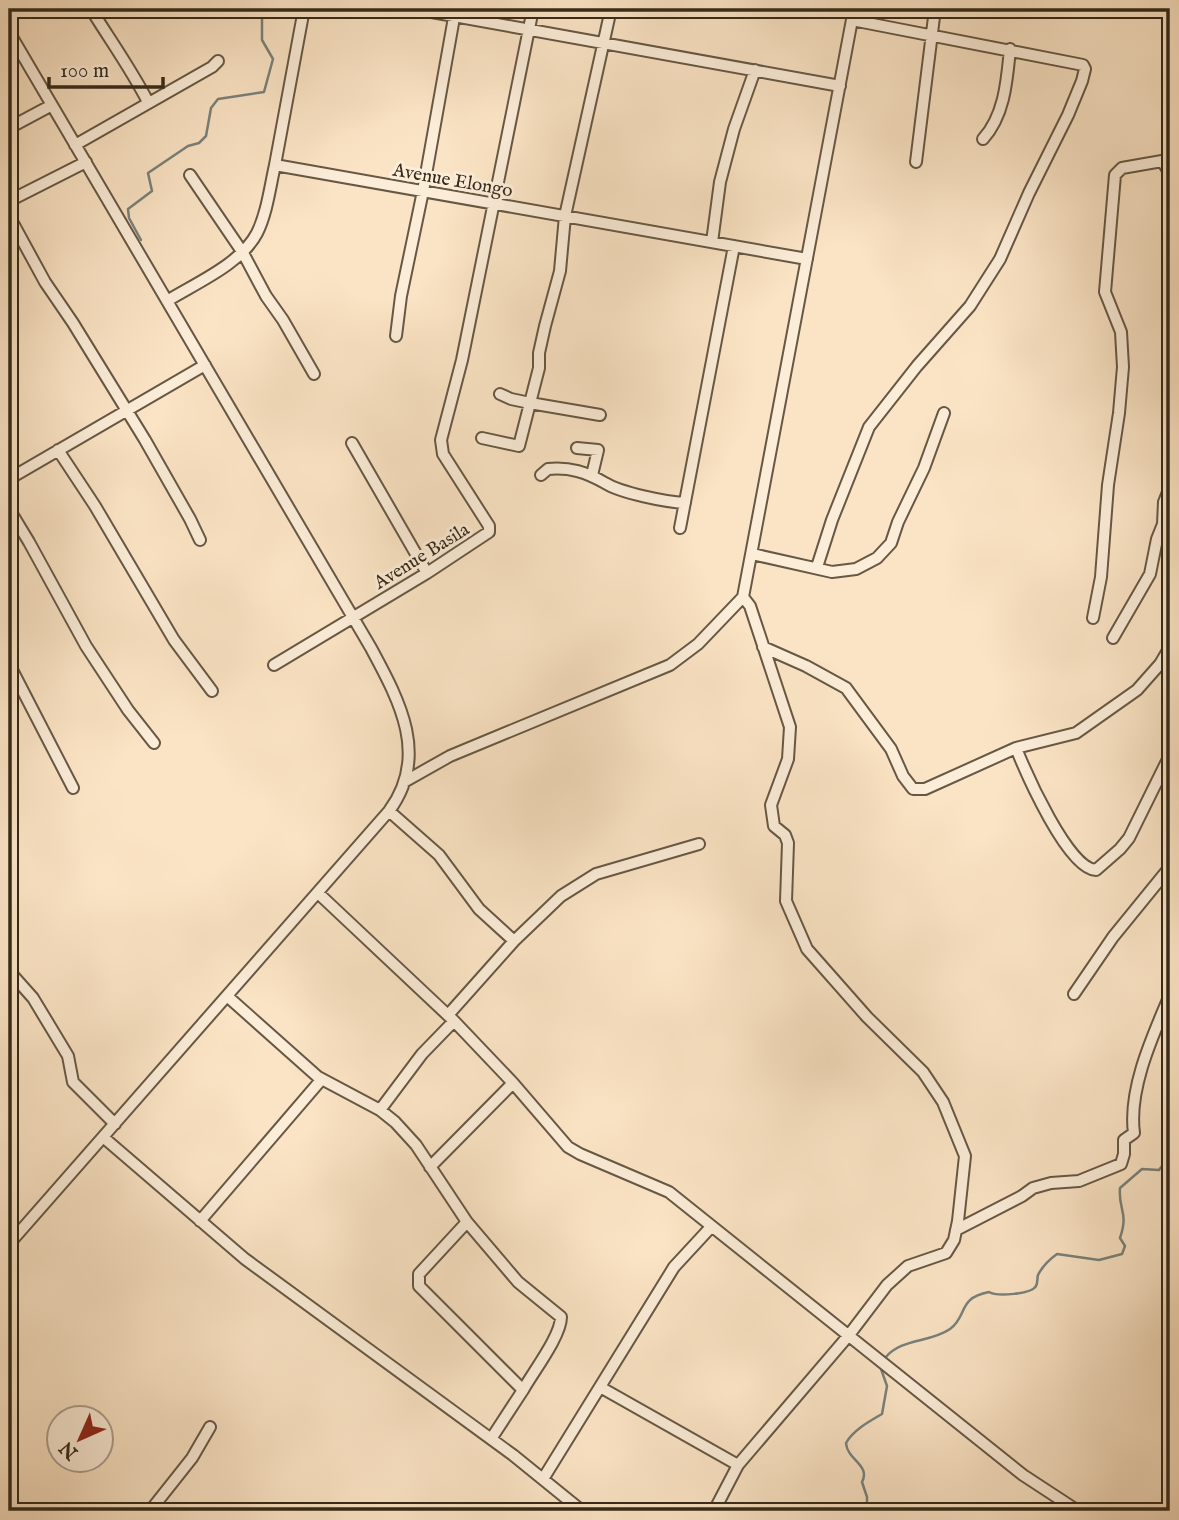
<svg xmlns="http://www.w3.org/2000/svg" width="1179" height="1520" font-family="'IM FELL English',serif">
<rect width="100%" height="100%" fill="#fbe4c5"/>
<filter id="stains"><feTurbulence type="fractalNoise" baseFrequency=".00286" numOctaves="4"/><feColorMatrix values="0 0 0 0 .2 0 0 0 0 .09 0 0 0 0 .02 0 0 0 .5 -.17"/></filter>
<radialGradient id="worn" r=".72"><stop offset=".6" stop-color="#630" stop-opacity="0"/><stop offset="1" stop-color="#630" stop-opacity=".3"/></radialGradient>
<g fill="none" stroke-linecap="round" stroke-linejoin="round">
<!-- stream -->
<path stroke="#78827e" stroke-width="2.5" d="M141 240 129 218 128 209 152 191 148 173 188 146 199 143 206 136 211 108 218 99 264 92 273 59 262 40V11L259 9
M1170 1037C1165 1046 1165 1053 1170 1063
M885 1358C901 1338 930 1343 950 1329 968 1316 957 1298 989 1292 997 1297 1032 1294 1036 1286 1038 1282 1037 1278 1038 1275 1042 1267 1050 1259 1057 1254L1099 1260 1122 1254 1125 1246 1120 1238C1129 1212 1118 1210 1120 1188L1142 1169 1159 1170C1169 1160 1163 1145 1170 1133
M867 1511V1497L862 1482C871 1465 847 1460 846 1443 853 1430 870 1421 882 1414L887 1386 880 1366"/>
<!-- minor casing -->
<g stroke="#665845" stroke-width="14">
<path id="minor" d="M91 9C110 40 131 69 148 102
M415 9 840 86
M9 32 371 648C399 700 430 756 389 811L9 1244
M9 128 52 105
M983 139C1005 115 1007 79 1010 49
M75 145 212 67 218 61
M916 162 935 9
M275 165 304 9
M190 175 243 253 266 296 283 320 314 374
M9 201 86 162
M9 216 45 282 73 323 145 440 190 519 200 540
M712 242 720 182 734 129 755 70
M167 301C196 283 241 264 257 233 267 213 270 187 275 165L807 259
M396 336 401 296 423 191 455 12
M500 394 511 399 530 403 539 368V353L545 326 560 271 565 216 611 9
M482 438 519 446 530 403 600 415
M352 443 427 573
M577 448 598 450 592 475
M58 450 95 506 174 640 212 691
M541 475 548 469C570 467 586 472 605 483 621 493 666 502 685 503
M9 479 205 365
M9 509 29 542 86 646 128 710 154 743
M680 528 734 246
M752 554 832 572 856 569 877 558 891 543 898 522 924 468 944 413
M817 567 832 520 869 427 917 366 970 306 1000 259 1029 193 1068 115 1082 81 1085 69 1083 65 852 20
M1093 618 1101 577 1108 485 1119 413 1123 367 1121 332 1105 292 1115 175 1122 168 1162 161 1170 173V178
M1113 638 1150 574 1157 539 1163 524 1164 502 1170 487
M763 647 806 666 846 688 891 749 903 776 913 789H925L1016 748 1076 733 1137 690 1160 664 1170 647
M9 664 73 788
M274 665 427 573 489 532V526L443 454 441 440 462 360 533 9
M1016 748C1026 773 1068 869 1096 870L1120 849 1129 838 1170 755
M404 782 450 756 670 665 698 644 743 597 854 9
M389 811 439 855 479 909 514 941
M318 893 454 1021 513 1083 568 1147 580 1154 669 1192 1023 1475 1078 1511
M9 971 33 998 68 1056 73 1082 115 1124
M1074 994 1113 937 1170 867
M227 996 318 1077 380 1110 395 1122 416 1145 467 1222 419 1274V1286L523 1390 491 1439
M448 1015 514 941 561 896 596 874 699 844
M380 1110 422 1054 454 1021
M103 1137 245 1259 513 1455 582 1511
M430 1167 513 1083
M200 1221 321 1080
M467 1222 518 1282 561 1317C561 1336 533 1372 523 1390
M9 1223 18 1233
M956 1230 1022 1196 1033 1188 1051 1183 1079 1181 1121 1164 1124 1154V1140L1134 1133C1128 1089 1153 1035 1170 995
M600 1387 738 1465 849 1335 887 1285 908 1266 946 1253 954 1240 958 1221 965 1156 943 1102 923 1072 867 1017 807 949 786 901 788 843 785 835 774 826 771 805 788 759 790 727 750 606 743 597
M543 1479 674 1267 711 1227
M150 1511 192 1458 210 1427
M714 1511 738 1465"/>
</g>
<!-- minor -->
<use href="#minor" stroke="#fcedd9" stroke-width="10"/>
</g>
<g text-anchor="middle" stroke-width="6" stroke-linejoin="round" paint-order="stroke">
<!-- street labels -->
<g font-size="19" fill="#352a1a" stroke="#fcedd9">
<text transform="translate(453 179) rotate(10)" y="7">Avenue Elongo</text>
<text transform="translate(421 555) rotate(-32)" y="7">Avenue Basila</text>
</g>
</g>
<!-- margin -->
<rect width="1179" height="1520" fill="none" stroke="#fbe4c5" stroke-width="35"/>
<rect x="10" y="10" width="1158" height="1499" fill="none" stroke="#352a1a" stroke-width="3.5"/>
<rect x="18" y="18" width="1144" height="1485" fill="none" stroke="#352a1a" stroke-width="2"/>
<!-- north arrow -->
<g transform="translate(80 1439) rotate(225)"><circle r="33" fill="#fcedd9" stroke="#ac9f8d" stroke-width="2"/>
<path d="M0-5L12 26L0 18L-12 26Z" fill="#8f2418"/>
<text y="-10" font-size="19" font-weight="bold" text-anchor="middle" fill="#352a1a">N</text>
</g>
<!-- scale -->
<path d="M49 77v10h114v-10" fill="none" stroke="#352a1a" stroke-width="3.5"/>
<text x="60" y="77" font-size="21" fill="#352a1a" stroke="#fcedd9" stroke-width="5" paint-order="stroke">100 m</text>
<rect width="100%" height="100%" filter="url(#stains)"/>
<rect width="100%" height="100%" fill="url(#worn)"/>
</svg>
